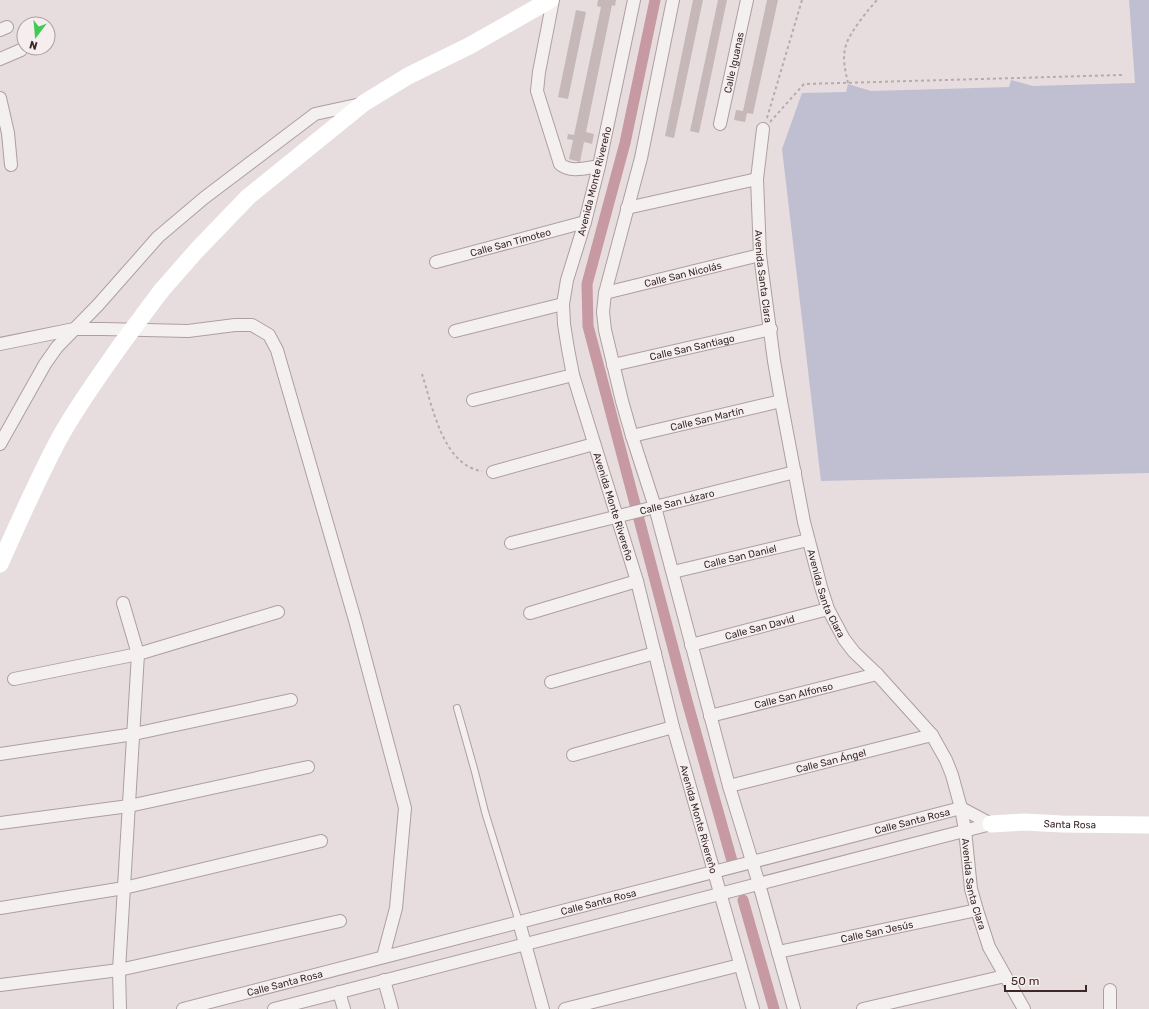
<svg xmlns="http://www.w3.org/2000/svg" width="1149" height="1009" font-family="Rubik,sans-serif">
<rect width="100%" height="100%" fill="#e7dddf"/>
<!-- green -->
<path fill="#bfbfd1" d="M1129 0H1149V473L821 481 782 149 802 93 846 92 848 84 871 91 1009 87 1011 80 1033 86 1135 83Z"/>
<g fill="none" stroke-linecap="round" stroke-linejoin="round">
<!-- canal -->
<path stroke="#c699a3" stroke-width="11" d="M655 0 625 143 587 284 588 326 687 701 732 861
M743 900 774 1009"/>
</g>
<!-- building -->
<path fill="#c6b8b9" d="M598 0H616L615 6 612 5 586 132 594 134 592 144 584 142 580 162 569 159 573 140 567 139 568 134 574 135 601 7 597 6Z
M693 0H703L674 138 665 136Z
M718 0H727L699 133 690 131Z
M767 0H778L753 114 747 113 745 122 734 120 736 110 743 111Z
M576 10 586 12 568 99 558 97Z"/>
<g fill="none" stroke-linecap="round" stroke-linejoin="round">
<!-- service casing -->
<g stroke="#ad9fa1" stroke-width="8">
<path id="service" d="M457 708 475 772 485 812 519 922"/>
</g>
<!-- minor casing -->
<g stroke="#ad9fa1" stroke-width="14">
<g id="minor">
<path d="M553 0 539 72 537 91 560 164C570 173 586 168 599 166"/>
<path id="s1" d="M634 0 599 166 585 222 567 280 563 304 564 324 568 349 573 375 637 581 673 727 753 1009"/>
<path d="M673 0 641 158 605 293 603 312 605 330 622 401 632 436 655 507 729 786 759 884 794 1009"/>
<path d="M0 30 7 27"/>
<path d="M0 59 21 50"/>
<path d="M0 98 8 133 11 165"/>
<path id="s2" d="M720 124 747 0"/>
<path id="s3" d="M763 129 757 179 760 255 774 361 781 401 804 522 821 587 828 609 844 639 854 652 877 674 932 735 946 760 952 775 961 808 965 830 971 889 977 910 989 947 1024 1009"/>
<path d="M627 208 757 179"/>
<path id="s4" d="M436 262 585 222"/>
<path id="s5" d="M605 293 760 255"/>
<path d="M455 331 563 304"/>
<path d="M0 344 74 329H103L188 331 235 325H252L269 335 277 350 355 620 405 808 396 908 383 957"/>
<path id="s6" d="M613 365 771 329"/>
<path d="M473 400 573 375"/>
<path id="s7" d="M632 436 781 401"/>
<path d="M0 444 45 364 57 347 98 305 158 237 204 198 315 114 361 104"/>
<path d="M493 472 594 444"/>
<path id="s8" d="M511 543 795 472"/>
<path id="s9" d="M673 572 808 540"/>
<path d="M530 613 637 581"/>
<path id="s10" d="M691 645 828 609"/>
<path d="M14 679 138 654 278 612"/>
<path d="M551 682 655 653"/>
<path id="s11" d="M710 716 877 674"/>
<path d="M0 754 134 734 291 700"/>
<path d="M573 755 673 727"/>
<path id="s12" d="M729 786 932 735"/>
<path d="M0 823 129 806 308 767"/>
<path d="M0 908 124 888 321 841"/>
<path d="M519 922 543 1009"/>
<path id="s13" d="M778 952 977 910"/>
<path d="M384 980 392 1009"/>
<path d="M0 985 119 970 340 921"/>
<path d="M1110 990V1009"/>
<path d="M339 992 344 1009"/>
<path d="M120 1009 119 970 138 654 123 603"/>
<path id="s14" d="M183 1009 961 808 991 824"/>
<path d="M274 1009 991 824"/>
<path d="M565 1009 740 965"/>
<path d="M863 1009 1005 976"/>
</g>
</g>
<!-- path -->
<path stroke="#b6acac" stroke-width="2" stroke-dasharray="3 3" stroke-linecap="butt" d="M848 83C845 70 842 57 846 45 850 32 868 10 877 0
M767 118 802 0
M770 122 804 84 1122 75
M422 374C432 405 443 466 482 471"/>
<!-- service -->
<use href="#service" stroke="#f5f0f0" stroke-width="6"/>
<!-- minor -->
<use href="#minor" stroke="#f5f0f0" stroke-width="12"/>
<!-- secondary -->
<g stroke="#fff" stroke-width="17">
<path d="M161 291 197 250 248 197 364 103 408 76 469 46 550 0"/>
<path d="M0 564C19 521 38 478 60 437 79 403 101 373 123 342"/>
<path id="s15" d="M991 824 1024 822 1062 824 1149 825"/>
</g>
<!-- secondary-bridge -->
<path stroke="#fff" stroke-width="17" d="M123 342 161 291"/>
</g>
<g text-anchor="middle" stroke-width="3" stroke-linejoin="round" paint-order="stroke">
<!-- street labels -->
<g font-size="10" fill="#3d2729" stroke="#f5edee">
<text dy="4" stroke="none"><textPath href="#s2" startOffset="63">Calle Iguanas</textPath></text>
<text transform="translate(594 181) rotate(-76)" y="4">Avenida Monte Rivereño</text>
<text dy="4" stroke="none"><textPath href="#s4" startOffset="77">Calle San Timoteo</textPath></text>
<text dy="4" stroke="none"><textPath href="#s5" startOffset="80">Calle San Nicolás</textPath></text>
<text dy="4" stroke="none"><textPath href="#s3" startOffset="148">Avenida Santa Clara</textPath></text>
<text dy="4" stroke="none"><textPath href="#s6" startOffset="81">Calle San Santiago</textPath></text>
<text dy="4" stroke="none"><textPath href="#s7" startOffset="77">Calle San Martín</textPath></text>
<text dy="4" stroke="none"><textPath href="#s8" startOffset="171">Calle San Lázaro</textPath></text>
<text dy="4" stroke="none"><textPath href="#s1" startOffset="522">Avenida Monte Rivereño</textPath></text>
<text dy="4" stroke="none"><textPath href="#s9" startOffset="69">Calle San Daniel</textPath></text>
<text dy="4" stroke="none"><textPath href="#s3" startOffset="472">Avenida Santa Clara</textPath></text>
<text dy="4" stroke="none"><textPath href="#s10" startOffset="71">Calle San David</textPath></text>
<text dy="4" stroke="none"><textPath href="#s11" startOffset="86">Calle San Alfonso</textPath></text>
<text dy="4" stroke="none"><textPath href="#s12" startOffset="105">Calle San Ángel</textPath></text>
<text dy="4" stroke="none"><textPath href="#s1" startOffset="846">Avenida Monte Rivereño</textPath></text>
<text dy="4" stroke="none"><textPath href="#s14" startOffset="753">Calle Santa Rosa</textPath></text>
<text dy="4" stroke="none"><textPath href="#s15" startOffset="79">Santa Rosa</textPath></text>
<text dy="4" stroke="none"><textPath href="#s3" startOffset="808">Avenida Santa Clara</textPath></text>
<text dy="4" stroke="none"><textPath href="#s14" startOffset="429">Calle Santa Rosa</textPath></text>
<text dy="4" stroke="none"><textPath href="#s13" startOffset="101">Calle San Jesús</textPath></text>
<text dy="4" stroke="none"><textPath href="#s14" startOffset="105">Calle Santa Rosa</textPath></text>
</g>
</g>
<!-- north arrow -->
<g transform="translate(36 36) rotate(196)"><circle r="19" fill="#f5edee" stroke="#ab9e9f"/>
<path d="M0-3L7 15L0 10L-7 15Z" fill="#44ca54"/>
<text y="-6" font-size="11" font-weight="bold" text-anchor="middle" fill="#3d2729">N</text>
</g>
<!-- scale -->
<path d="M1005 985v6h81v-6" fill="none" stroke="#3d2729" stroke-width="2"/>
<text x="1011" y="985" font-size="12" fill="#3d2729" stroke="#f5edee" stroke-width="3" paint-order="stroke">50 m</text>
</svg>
